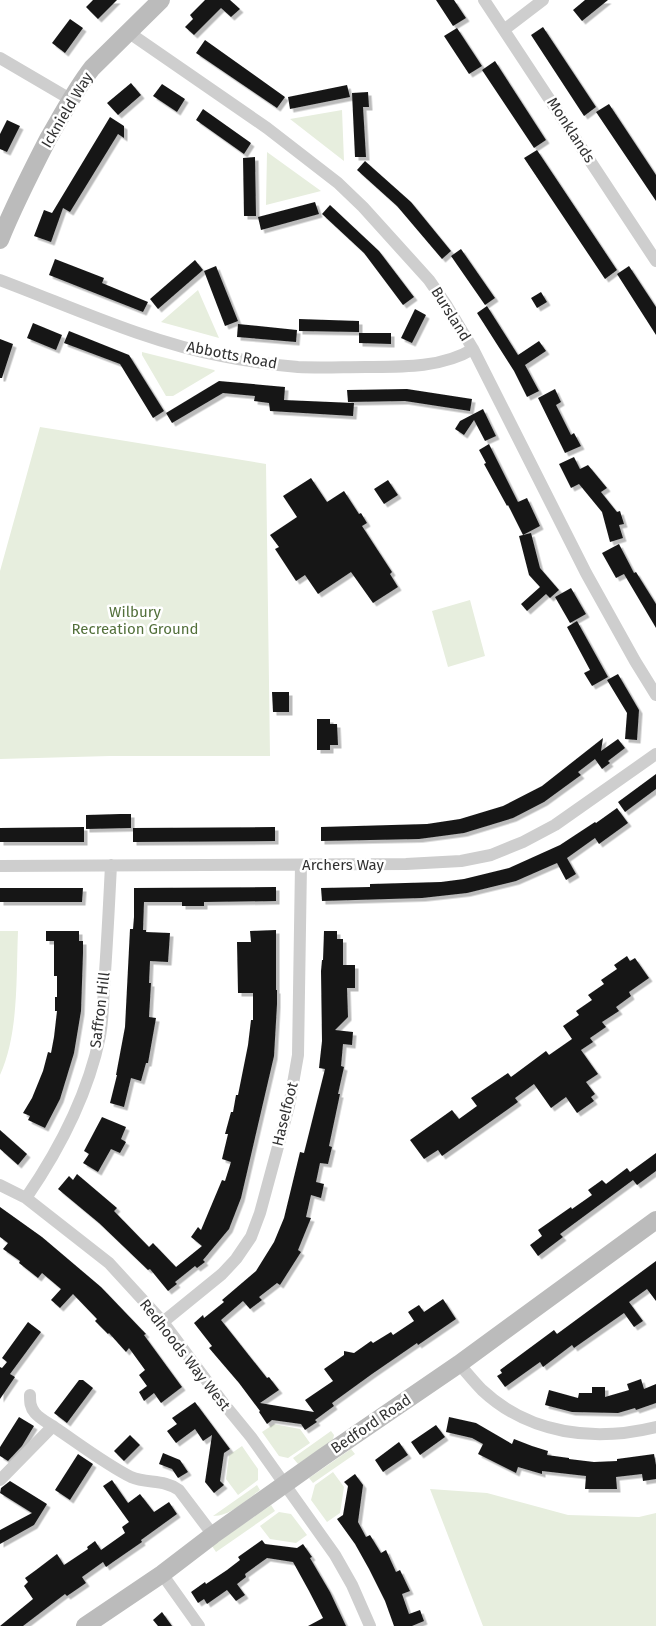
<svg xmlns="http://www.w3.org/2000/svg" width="656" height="1626" font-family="'Fira Sans',sans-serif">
<defs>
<filter id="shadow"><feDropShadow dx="3.5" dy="3.5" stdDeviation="0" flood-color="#0004"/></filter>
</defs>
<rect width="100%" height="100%" fill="#fff"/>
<!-- green -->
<path fill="#e7eede" d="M342 110 344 161 290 119Z
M267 152 321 191 266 205Z
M198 290 219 338 161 322Z
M142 352 214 370 215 371 173 396H166L142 355Z
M40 427 266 464 270 756H110L0 759V571Z
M470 600 485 656 448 667 432 611Z
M0 931H18C16 978 19 1033 0 1075Z
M274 1424 300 1429 310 1443 288 1458 279 1456 262 1432Z
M331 1431 334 1435 333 1440 298 1464 293 1458Z
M242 1446 258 1469V1480L238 1495 226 1479 229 1455Z
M351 1449 355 1454 313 1483 309 1478Z
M333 1472 344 1487 340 1513 327 1522 311 1500 315 1485Z
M257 1485 260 1490C246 1500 231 1516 213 1516Z
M430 1489 487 1493 568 1515 639 1517 656 1513V1626H483Z
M271 1505 275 1511 216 1552 212 1546Z
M279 1512 291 1514 307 1535 296 1543 270 1539 260 1526Z"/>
<!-- building -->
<path fill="#181818" filter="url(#shadow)" d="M93 0H117L98 19 86 7Z
M205 0H230L240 9 231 17 221 8 194 35 185 27 193 19 190 15Z
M436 0H454L466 18 453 26Z
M585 0H608L582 21 573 10Z
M70 19 83 28 65 53 52 43Z
M543 27 596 107 584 116 531 35Z
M457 28 482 66 469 74 444 36Z
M205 40 285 97 277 108 196 53Z
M495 61 546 140 534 148 482 70Z
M131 83 141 95 118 115 107 103Z
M162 84 185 99 177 112 153 96Z
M347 85 350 97 290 109 288 97Z
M368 92 369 107H363L366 157H355L352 93Z
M609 104 656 175V201L596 112Z
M203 109 251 143 244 154 196 120Z
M110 117 124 126V138L118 134 70 212 63 208 51 242 34 236 44 210 52 213Z
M7 120 20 126 7 152 0 149V134Z
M537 150 617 270 605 279 524 158Z
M255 157 256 216H244L243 158Z
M365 161 411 202 451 251 442 259 397 206 357 170Z
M315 202 319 214 261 230 258 217Z
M330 205 379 251 414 297 403 305 364 253 322 214Z
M461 249 495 298 485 305 451 256Z
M55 259 104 278 102 283 148 302 143 312 49 275Z
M195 260 203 270 158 309 150 299Z
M216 266 238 321 225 326 204 271Z
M629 266 656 307V335L617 274Z
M541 292 547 302 537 308 531 298Z
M487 306 518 355 539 341 546 351 525 365 539 391 527 397 514 371 477 313Z
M415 309 426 315 412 343 401 338Z
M299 319 359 321V332L299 331Z
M33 323 62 335 56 350 27 338Z
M238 324 297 330 296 342 237 337Z
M69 331 129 355 164 411 153 418 120 364 64 343Z
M359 333H391V344L359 343Z
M0 339 13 344 2 378H0Z
M219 381 285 387 284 400 354 403 353 416 270 411 269 403 254 401 255 396 223 393 172 423 166 413Z
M407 389 472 399 470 411 405 401 348 402 347 390Z
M555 389 561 402 556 405 571 435 574 433 581 446 565 453 538 398Z
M483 409 496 436 485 441 474 420 464 435 455 429 460 421Z
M489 444 518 502 527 498 540 526 523 535 508 505 507 506 484 464 486 463 479 450Z
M574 457 580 469 588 465 607 488 601 492 617 512 620 511 624 524 619 525 623 538 610 542 602 512 579 484 571 488 559 464Z
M311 478 327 502 344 491 359 514 361 513 367 523 362 526 392 572 390 574 398 587 373 603 351 572 318 594 305 575 296 581 275 549 279 547 270 535 297 517 283 496Z
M388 480 398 495 384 504 374 489Z
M531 533 540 568 559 590 550 598 546 594 527 611 521 604 540 587 529 575 519 536Z
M619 544 634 573 636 572 656 604V628L624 574 616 578 602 553Z
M571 588 586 614 570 623 555 597Z
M577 621 608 677 592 686 584 673 590 670 567 627Z
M618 674 639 710 637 740 625 739 627 713 607 680Z
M272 692H289V712H273Z
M317 719H330V724H337L338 745H330V750H317Z
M603 738 601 751 618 739 625 748 608 761 610 763 602 769 595 759 578 772 581 775 544 802 513 818 464 833 419 839 321 841V827L427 824 460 819 503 806 542 786Z
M656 774V789L625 812 618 802Z
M617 808 628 823 599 844 595 838 567 858 576 874 566 880 557 863 516 881 467 893 422 898 322 901 321 888 370 887V884L441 882 464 879 509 868 560 845 595 822 596 823Z
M120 814H131V828L86 829V815Z
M84 827V842H0V828Z
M275 827V841L133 842V828Z
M276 887V901L204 902V906H182V902H144L143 930H146V932L170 933 168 962 150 961 149 983H151L149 1017 156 1018 148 1063H146L141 1081 131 1078 124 1107 110 1103 117 1075H116L125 1027 130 929H133L134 917V888Z
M0 888H83L82 902H0Z
M276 930V990H277V1004L274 1056 241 1198 229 1229 203 1260 205 1262 197 1268 195 1266 175 1282 177 1284 168 1291 150 1269 148 1270 99 1223 58 1189 69 1176 73 1180 77 1174 117 1208 114 1211 149 1247 153 1243 176 1267 202 1246 191 1237 198 1227 201 1230 222 1180 225 1181 231 1162 222 1159 228 1134H225L231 1112H233L236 1095H238L248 1045 251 1020H253V993H238L237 942H251L250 931Z
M46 931H79V941H83V953L81 1011 74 1053 60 1099 45 1128 28 1120 30 1116 23 1113 32 1098 43 1071 48 1052 51 1053 54 1037 57 1011H55V997H57V976H54V941H46Z
M324 931H337V939H343V965H355V988H347L348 1017 335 1030 353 1032 352 1045 343 1044 341 1066 344 1067 338 1094H340L329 1146 332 1147 328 1164 320 1163 316 1182 324 1184 321 1198 311 1195 306 1217 311 1218 298 1250 301 1252 280 1285 277 1283 259 1297 262 1300 250 1309 243 1301 221 1320 267 1378 269 1377 279 1390 260 1403 314 1412 305 1400 333 1381 324 1369 344 1355V1351L354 1353 371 1341 373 1343 391 1332 393 1335 414 1321 408 1312 419 1305 424 1312 443 1299 456 1319 418 1345 417 1343 372 1374 332 1403 334 1406 315 1420 317 1422 305 1430 301 1424 272 1420 267 1424 259 1412 260 1411 239 1383 209 1348 212 1346 194 1323 203 1315 204 1318 224 1302 222 1300 256 1271 274 1242 284 1218 300 1152 304 1153 325 1069 319 1068 322 1041 321 971 322 960H323Z
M627 956 630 961 635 958 649 978 629 992 631 996 616 1007 619 1011 602 1022 606 1027 590 1038 593 1042 581 1050 598 1074 586 1082 595 1094 591 1097 594 1101 577 1113 566 1097 551 1108 534 1084 515 1098 518 1102 442 1156 438 1150 424 1159 410 1140 452 1110 459 1119 477 1106 471 1098 508 1073 511 1077 546 1051 549 1055 572 1039 563 1026 579 1015 576 1011 592 1000 588 995 604 984 601 980 617 969 614 965Z
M102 1117 126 1127 121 1139 126 1142 120 1153 111 1149 98 1172 83 1163 89 1154 84 1151Z
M0 1130 27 1154 18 1165 0 1149Z
M656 1153V1171L637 1185 633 1180 560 1234 563 1237 538 1256 530 1245 542 1236 538 1230 571 1207 572 1209 592 1195 588 1190 602 1180 606 1184 627 1168 630 1172Z
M0 1207 42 1237 101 1287 146 1334 144 1335 182 1387 161 1403 154 1393 144 1401 139 1392 147 1386 139 1375 145 1370 129 1348 126 1352 109 1333 108 1334 95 1321 97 1319 73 1294 60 1308 51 1300 61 1289 42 1273 38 1278 19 1263 20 1261 3 1249 8 1243 0 1237Z
M656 1261V1301L647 1289 629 1302 643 1321 634 1327 624 1313 574 1348 572 1345 543 1367 540 1362 505 1387 497 1376 502 1373 500 1370 554 1330 557 1334Z
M28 1322 41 1332 10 1374 15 1377 0 1399V1367L2 1368 7 1362 2 1358Z
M641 1379 644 1389 656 1384V1403L636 1410 635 1408 618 1413 572 1412 545 1405 549 1390 578 1398 579 1393H592V1387H605V1397L629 1390 627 1384Z
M79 1380H83L93 1388 67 1423 54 1413Z
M195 1402 230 1449 224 1453 220 1481 224 1485 214 1493 205 1482 212 1435 203 1441 195 1429 176 1443 167 1431 177 1424 172 1418Z
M19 1417 34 1426 22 1446 8 1461 0 1456V1447Z
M449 1417 476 1423 512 1444 514 1439 532 1446 548 1451 547 1455 569 1458V1459L594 1462 617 1461V1459L654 1454 656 1465V1479L643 1481 642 1474 616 1477 617 1489H585L586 1476 542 1471V1474L518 1467 516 1473 478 1454 483 1444 472 1438 446 1432Z
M436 1425 445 1437 420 1455 411 1442Z
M130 1435 140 1445 124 1461 114 1451Z
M399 1442 408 1455 383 1472 375 1460Z
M163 1453 180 1460 188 1472 178 1478 172 1469 159 1464Z
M78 1454 93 1464 70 1500 55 1490Z
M355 1474 363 1485 358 1522 366 1537 370 1535 381 1553 386 1550 396 1572 400 1570 410 1591 402 1594 409 1614 420 1610 424 1621 412 1626H394L385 1601 369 1569 355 1544 337 1519 343 1515 348 1486 344 1482Z
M112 1480 128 1503 140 1494 154 1512 169 1502 177 1514 141 1540 142 1542 113 1562 106 1567 103 1562 82 1577 86 1583 67 1596 65 1594 23 1626H0L33 1599 24 1586 28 1582 25 1578 36 1570 57 1554 64 1565 88 1549 87 1547 95 1541 101 1550 125 1533 122 1527 129 1522 103 1486Z
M10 1481 47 1504 34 1525 0 1544V1530L32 1513 0 1493 1 1488Z
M262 1540 265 1544 297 1548 303 1544 312 1557 310 1558 330 1592 346 1626H308L323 1618 309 1591 293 1562 267 1558 245 1574 246 1577 237 1584 245 1595 236 1601 227 1590 207 1604 204 1599 198 1603 191 1592 205 1582 206 1584 227 1570 240 1560 238 1557Z
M162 1612 172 1626H158L153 1620Z"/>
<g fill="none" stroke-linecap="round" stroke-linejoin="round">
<!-- street -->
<path stroke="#cecece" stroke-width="12" d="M484 0 656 261
M505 29 543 0
M128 32 267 128 338 183 363 207 429 280 447 306 473 349 586 573 635 661 656 695
M0 58 70 99
M0 280C72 307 147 342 222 356 247 361 273 365 298 367 320 368 343 367 366 367 401 367 442 368 473 349
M0 866 406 864 461 861 491 855 523 842 555 825 656 754
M0 1185 26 1198 109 1263 163 1322 224 1404 251 1437 335 1555 352 1585 370 1626
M26 1198C59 1150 88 1094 100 1036 103 1020 103 1003 104 987 107 946 109 906 111 865
M163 1322 222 1274 236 1259 251 1237 260 1213 289 1106 298 1055 301 865
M459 1364C467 1373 474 1382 482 1390 530 1435 595 1442 656 1427
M30 1395C30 1402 30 1407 35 1413 41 1420 49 1423 57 1429 79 1444 107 1465 131 1477 147 1484 164 1479 179 1490L213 1535
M0 1480 53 1426
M162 1574 199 1626"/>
<!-- secondary -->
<path stroke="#bbb" stroke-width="18" d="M0 240C14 205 31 172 48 139 62 115 75 90 92 68L161 0
M85 1626 162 1574 213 1535 323 1457 459 1364 656 1220"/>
</g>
<g text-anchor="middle" stroke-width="5" stroke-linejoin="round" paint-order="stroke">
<!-- street labels -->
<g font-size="15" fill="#313131" stroke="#fff">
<text transform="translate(67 110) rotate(-59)" y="5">Icknield Way</text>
<text transform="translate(571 130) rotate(57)" y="5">Monklands</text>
<text transform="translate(451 314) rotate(58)" y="5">Bursland</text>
<text transform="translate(232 355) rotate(11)" y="5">Abbotts Road</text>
<text x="343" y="870">Archers Way</text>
<text transform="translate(100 1010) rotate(-83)" y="5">Saffron Hill</text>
<text transform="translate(285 1114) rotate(-76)" y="5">Haselfoot</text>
<text transform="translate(185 1355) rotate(52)" y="5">Redhoods Way West</text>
<text transform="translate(371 1424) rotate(-34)" y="5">Bedford Road</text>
</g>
<!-- park labels -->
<g font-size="15" fill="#53703b" stroke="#fff">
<text x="135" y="617">Wilbury<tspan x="135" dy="17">Recreation Ground</tspan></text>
</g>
</g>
</svg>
